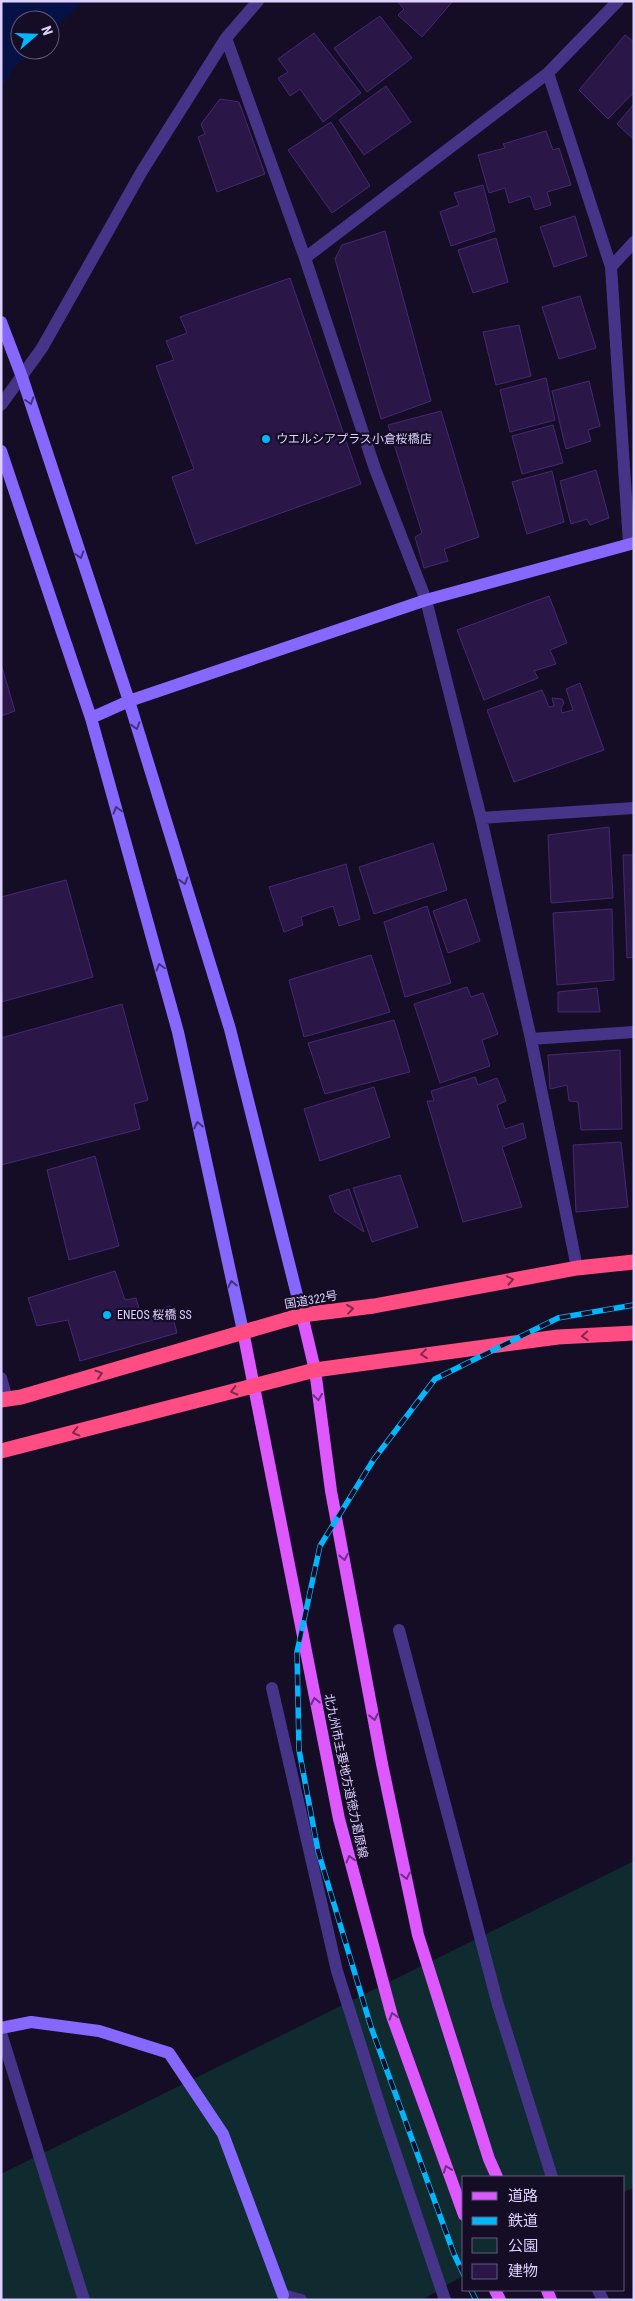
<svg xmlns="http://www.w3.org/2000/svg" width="635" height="2301" font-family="'Roboto Condensed','Noto Sans JP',sans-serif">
<rect width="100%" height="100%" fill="#150d25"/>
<!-- green -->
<path fill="#0f2b30" d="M634 1861V2188L624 2192V2177H464V2275L422 2300H1V2174Z"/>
<!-- water -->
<path fill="#061245" d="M1 1H83L50 33V20H20V50H32L14 67 1 89Z"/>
<!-- building -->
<path fill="#2a1747" stroke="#452875" d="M397 1H453L422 37 398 15 404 9Z
M380 16 412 58 367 92 334 48Z
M314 33 361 93 323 122 300 89 290 96 278 78 288 72 278 59Z
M625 35 634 42V92L608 119 579 90Z
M386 86 411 122 364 155 339 120Z
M220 99 239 102 265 174 217 192 198 137 205 134 201 124Z
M634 104V140L617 124Z
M331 122 370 186 332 213 288 150Z
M546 131 553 150 559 148 571 185 547 192 551 205 535 210 530 196 509 203 505 188 489 193 478 155 505 148 503 144Z
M483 185 495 231 451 246 440 212 459 205 454 193Z
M575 216 587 256 554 267 540 227Z
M385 231 431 401 381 419 335 259 342 245Z
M496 238 508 282 473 293 458 250Z
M290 278 361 484 196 544 172 477 194 469 156 366 174 360 166 341 187 333 180 317Z
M580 296 596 348 559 359 542 307Z
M519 325 531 376 496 385 483 332Z
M546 378 555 420 510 432 500 390Z
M589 381 600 426 588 430 591 441 566 449 552 391Z
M441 411 479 537 444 549 448 561 424 568 415 537 422 533 388 425Z
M553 425 563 463 522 474 512 436Z
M596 470 609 518 590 525 587 519 571 524 560 481Z
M552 471 564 522 527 534 512 482Z
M549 596 567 643 550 650 556 664 534 671 538 678 484 700 457 630Z
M1 664 15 711 1 716Z
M580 683 604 750 514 782 487 710 542 690 549 707 554 706 552 698 562 699 564 703 561 708 562 713 573 710 566 689Z
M609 827 613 898 551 903 548 835Z
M433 843 447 890 374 914 359 867Z
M623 855H634V957L627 958Z
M346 864 360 919 339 926 333 906 301 917 303 925 284 932 269 887Z
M66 880 93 977 1 1002V897Z
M466 899 480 941 448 953 433 911Z
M427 906 451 983 405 997 384 922Z
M612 909 614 980 557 985 553 913Z
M371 955 390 1012 304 1037 289 980Z
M467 987 471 997 483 993 498 1034 482 1040 490 1066 440 1083 414 1004Z
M597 988 600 1012H558V992Z
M122 1004 148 1100 134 1104 140 1129 1 1165V1038Z
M394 1020 410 1072 325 1094 308 1043Z
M620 1050 622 1129 581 1130 578 1102 569 1101 567 1085 550 1089 548 1055Z
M475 1077 478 1085 497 1078 506 1101 497 1105 505 1129 523 1123 526 1138 502 1147 522 1207 463 1222 427 1101H434L431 1091Z
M374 1087 390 1137 320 1161 304 1109Z
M621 1142 628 1207 576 1212 573 1145Z
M95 1156 119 1246 69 1260 47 1170Z
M400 1175 418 1227 372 1242 353 1188Z
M349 1189 364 1232 335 1212 329 1196Z
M115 1271 125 1300 136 1298 141 1315 170 1306 177 1333 80 1361 68 1320 37 1326 28 1298Z"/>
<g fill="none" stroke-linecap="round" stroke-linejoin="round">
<!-- street -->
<path stroke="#463488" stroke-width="12" d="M226 38 305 258 375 469 426 600 481 818 531 1039
M548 73 611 267
M305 258 548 73 618 1
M1 405 42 348 142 171 226 38 258 1
M629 544 611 267 634 242
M481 818 634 808
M577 1268 531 1039 634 1032
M1 1378 7 1399
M399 1630 498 2005 552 2177
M272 1688 337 1971 384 2119 445 2300
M1 2033 84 2300
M598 2290 603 2300
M283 2295 301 2300"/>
<!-- secondary -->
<path stroke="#8768ff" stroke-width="12" d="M1 322 22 377 129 701 230 1029 302 1315
M1 451 91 718 178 1032 243 1331
M91 718 129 701 426 600 634 543
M1 2028 31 2022 99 2031 169 2053 223 2134 283 2295"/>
<!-- primary -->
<path stroke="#de58ff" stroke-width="12" d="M302 1315 315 1370 331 1491 382 1764 418 1935 489 2159 497 2177
M243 1331 339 1819 392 2016 464 2215
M495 2290 500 2300
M547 2290 551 2300"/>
<!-- highway -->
<path stroke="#ff4c82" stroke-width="15" d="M1 1400 21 1397 302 1315 374 1306 577 1268 634 1262
M1 1451 315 1370 558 1337 634 1333"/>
<!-- rail casing -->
<g stroke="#00b6fc" stroke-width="5.5">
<path id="rail" d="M464 2275 454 2254 371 2027 318 1851 299 1750 297 1652 320 1546 374 1459 435 1379 558 1318 634 1305
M471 2290 476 2300"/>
</g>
<!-- rail -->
<use href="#rail" stroke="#150d25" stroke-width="4" stroke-dasharray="11" stroke-linecap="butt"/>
</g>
<!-- one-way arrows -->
<defs><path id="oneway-chevron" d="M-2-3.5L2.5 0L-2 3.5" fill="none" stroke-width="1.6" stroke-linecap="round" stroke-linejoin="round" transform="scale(1.25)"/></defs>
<g stroke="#43317c">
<use href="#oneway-chevron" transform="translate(30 401) rotate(72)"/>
<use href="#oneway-chevron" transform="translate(80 555) rotate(72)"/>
<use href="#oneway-chevron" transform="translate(136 726) rotate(73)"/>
<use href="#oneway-chevron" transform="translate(117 810) rotate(-106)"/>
<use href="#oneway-chevron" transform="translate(184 881) rotate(73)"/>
<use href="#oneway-chevron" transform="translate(160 967) rotate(-106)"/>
<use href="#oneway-chevron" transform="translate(198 1125) rotate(-102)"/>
<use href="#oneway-chevron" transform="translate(232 1284) rotate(-102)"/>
</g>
<g stroke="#7e294f">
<use href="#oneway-chevron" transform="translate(510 1280) rotate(-11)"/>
<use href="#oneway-chevron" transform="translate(350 1309) rotate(-7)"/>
<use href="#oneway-chevron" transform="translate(585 1336) rotate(176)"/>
<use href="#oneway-chevron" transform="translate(424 1354) rotate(173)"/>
<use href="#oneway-chevron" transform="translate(99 1374) rotate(-17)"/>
<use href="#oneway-chevron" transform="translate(234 1391) rotate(166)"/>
<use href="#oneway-chevron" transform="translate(76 1432) rotate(166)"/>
</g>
<g stroke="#6f2f87">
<use href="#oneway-chevron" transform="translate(318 1397) rotate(82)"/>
<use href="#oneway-chevron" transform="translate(344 1557) rotate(79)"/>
<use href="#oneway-chevron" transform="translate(315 1701) rotate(-101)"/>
<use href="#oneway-chevron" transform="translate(374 1717) rotate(79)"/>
<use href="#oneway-chevron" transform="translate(350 1859) rotate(-105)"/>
<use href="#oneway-chevron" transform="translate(406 1876) rotate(78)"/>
<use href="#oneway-chevron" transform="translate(393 2016) rotate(-107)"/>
<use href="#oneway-chevron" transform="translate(447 2169) rotate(-110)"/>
</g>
<!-- markers -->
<g fill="#00b6fc" stroke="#150d25" stroke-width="2">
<circle cx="266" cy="439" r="5"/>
<circle cx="107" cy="1315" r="5"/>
</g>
<g text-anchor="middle" stroke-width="4.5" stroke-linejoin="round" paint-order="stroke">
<!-- poi labels -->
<g font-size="12" fill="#ded1ff" stroke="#150d25" text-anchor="start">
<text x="276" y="443">ウエルシアプラス小倉桜橋店</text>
<text x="117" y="1319">ENEOS 桜橋 SS</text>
</g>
<!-- street labels -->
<g font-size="12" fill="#ded1ff" stroke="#150d25">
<text transform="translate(311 1300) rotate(-10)" y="4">国道322号</text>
<text transform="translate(346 1776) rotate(78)" y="4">北九州市主要地方道徳力葛原線</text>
</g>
</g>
<!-- border -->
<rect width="635" height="2301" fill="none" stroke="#ded1ff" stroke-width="5"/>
<!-- legend -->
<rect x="462" y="2176" width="162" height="115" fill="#150d25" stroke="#655b7c"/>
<rect x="472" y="2192" width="25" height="8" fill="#de58ff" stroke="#655b7c"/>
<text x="508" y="2201" font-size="15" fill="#ded1ff">道路</text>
<rect x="472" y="2217" width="25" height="8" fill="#00b6fc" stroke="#655b7c"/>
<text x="508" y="2226" font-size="15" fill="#ded1ff">鉄道</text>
<rect x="472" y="2238" width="25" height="15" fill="#0f2b30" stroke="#655b7c"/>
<text x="508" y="2251" font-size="15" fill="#ded1ff">公園</text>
<rect x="472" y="2264" width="25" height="15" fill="#2a1747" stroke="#655b7c"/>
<text x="508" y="2276" font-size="15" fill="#ded1ff">建物</text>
<!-- north arrow -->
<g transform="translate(35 35) rotate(70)"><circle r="24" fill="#150d25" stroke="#655b7c"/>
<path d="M0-4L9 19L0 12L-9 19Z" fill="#00b6fc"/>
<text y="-8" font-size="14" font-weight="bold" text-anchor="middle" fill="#ded1ff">N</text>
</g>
</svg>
